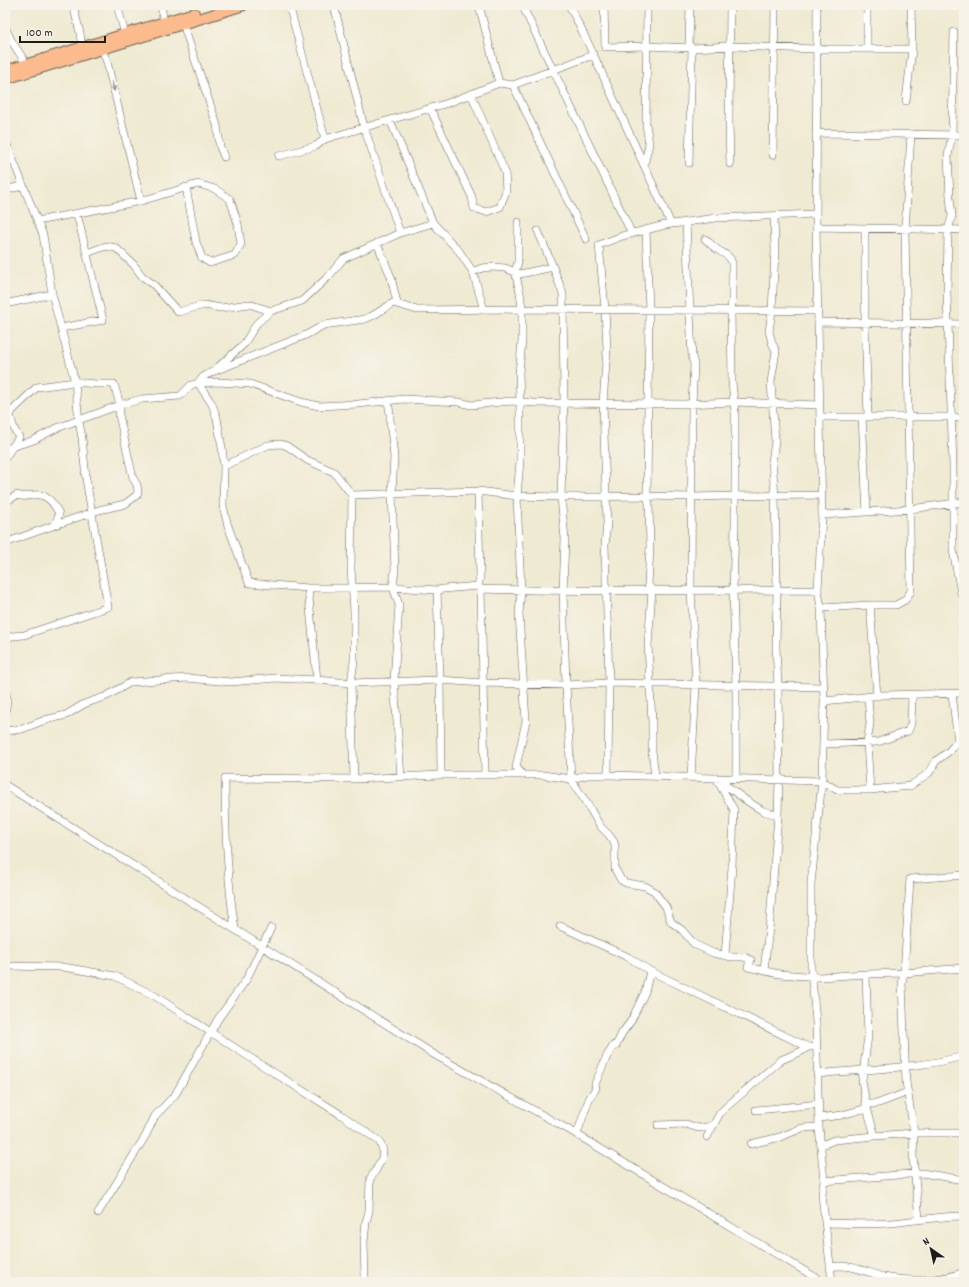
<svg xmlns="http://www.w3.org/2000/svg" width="969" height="1287" font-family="Dekko,sans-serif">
<rect width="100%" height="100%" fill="#f7f3e8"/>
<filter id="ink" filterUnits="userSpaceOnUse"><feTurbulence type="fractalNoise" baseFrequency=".025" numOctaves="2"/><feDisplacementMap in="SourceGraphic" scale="8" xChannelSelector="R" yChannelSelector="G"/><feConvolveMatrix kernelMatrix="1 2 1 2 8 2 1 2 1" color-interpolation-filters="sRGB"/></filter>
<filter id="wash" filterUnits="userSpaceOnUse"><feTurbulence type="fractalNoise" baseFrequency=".012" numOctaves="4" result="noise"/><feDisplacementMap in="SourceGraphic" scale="16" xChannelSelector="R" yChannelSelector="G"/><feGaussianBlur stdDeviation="0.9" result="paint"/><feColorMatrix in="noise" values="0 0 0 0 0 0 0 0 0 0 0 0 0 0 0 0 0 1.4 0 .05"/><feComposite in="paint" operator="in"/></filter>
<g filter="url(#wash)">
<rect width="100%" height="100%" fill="#efead2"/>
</g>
<g filter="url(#ink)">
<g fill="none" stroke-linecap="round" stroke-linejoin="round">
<!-- minor casing -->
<g stroke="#66645c" stroke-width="8">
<path id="minor" d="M73 5 80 33 82 48
M117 5 125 34
M161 5 164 23
M289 5 325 139
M334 5 364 127 400 233
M479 5 499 83
M522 5 632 234
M569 5 588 43 671 224
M604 5 605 47 646 46 692 48 731 46 816 49H912
M817 5 816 227 822 515 818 590 821 608 824 701 822 781 811 883V968L816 1022 819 1127 824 1181 822 1195 832 1282
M183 24 217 125 220 147 224 157
M5 27 11 40 27 65
M954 32 952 134 948 156 950 197 952 216 948 230 947 294 953 465V550L961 593
M689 47 690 5
M867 48V5
M102 49 107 62 141 201
M513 85 586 239
M906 101 912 49 911 5
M430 108 472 197 474 208 486 212 500 207 506 191 505 172 471 94
M390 120 433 223 459 251 473 272 484 310
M816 133 964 135
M5 140 43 235 52 294 75 382 79 421 82 438 86 479 108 607 24 635 12 636 5 639
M773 155 775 5
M279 156 316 146 325 139 448 103 499 83 513 85 593 55
M689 163 692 48
M730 164 729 121 730 5
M644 165 649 144 646 124 647 5
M5 190 22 186
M37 221 141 201 198 184 215 189 230 199 238 224 241 244 235 255 210 263 202 258 196 242 186 187
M686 222 692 357 694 364 692 404 691 590 696 686 691 777
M816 227 964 230
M865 229V322L868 417
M646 230 649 309 647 496 649 504 650 547 648 585 652 590 648 645 652 722V751L655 776
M705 239C709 242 713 247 718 250 724 254 730 255 732 263V300L731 311 732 382 735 412V526L733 590 736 686V779
M377 243 391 277 397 303
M87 253 106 246 116 248 134 265 142 276 154 285 178 312 204 305 221 308 249 304 271 311
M553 267 563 294 564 402 561 497 565 539 563 591 566 685 571 779 587 775H608L822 781 837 790H870L910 786 929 773 936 761 948 752 958 741 952 694
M473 272 482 268 493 267 505 268 520 274 553 267 538 231
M5 304 52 294
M818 322 964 324
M61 328 103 320 77 214
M217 368 244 344 257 323 271 311 302 301 329 276 343 259 400 233 433 223
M198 383 203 377 212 372 306 335 324 325 365 319 374 315 393 303 417 310 522 309 520 292 515 272 518 262V222
M198 383 212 404 217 418 222 448 224 466 223 506 228 526 249 583 308 588 393 587 437 590
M388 401 390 414V419L394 457 392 494 395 569 393 587 399 605 394 681 401 777
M820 417H952L964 419
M862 417 867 512
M5 449 34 440 57 428 120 405 142 399 180 396 191 385 198 383 219 382 250 384 301 402 319 406 358 404 404 399 459 402 471 405 511 401 534 403 684 404 734 402 820 405
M5 458 19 437C13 429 13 425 10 416L12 411 37 387 75 382 96 384H114L120 405 119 415 133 478 137 485 138 491 137 495 125 504 99 510 55 525
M224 466 268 445 281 444 287 446 307 460 334 472 352 495 478 491 480 577 478 586 443 589 437 590 440 680 441 775H543L571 779 589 807 600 826 609 835 614 842 615 846V869L621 880 626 883 645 886 654 891 666 907 671 922 682 930 694 944 713 953 732 957H744L751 960 748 967 779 974 819 977 866 974 904 973 964 968
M478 491 517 496 561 497 647 496 691 497 734 496 822 495
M5 502 17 495C26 498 24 496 33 495 47 493 54 503 59 514L55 525 5 543
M822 515 910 509 964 502
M478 586 481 589C594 592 706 590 818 590
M308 588 317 680 351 683 354 661V611L351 569 352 495
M481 589 485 775
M870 605 877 696
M821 608 870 605H896L905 600 911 591 905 229 911 134
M5 686 7 700 5 715
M868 697 870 724 867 742 870 790
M824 701 883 695 964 693
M5 731 22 729 45 720 66 715 84 704 107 696 131 682 187 678 231 682 275 678 317 680
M823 744 878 742 908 731 911 724 912 695
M441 775 354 779 351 683 440 680 483 683 566 685 609 683 824 687
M523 775 516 767 526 721 519 614 521 590 517 496 520 461V402L519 373 522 341V309L818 311
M608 775 609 683 605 545 607 522 603 403 607 349 605 309 599 245 622 236 665 225 716 218 816 214
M5 785 435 1055 571 1131 823 1282
M560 926 628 957 650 971 808 1047
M235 929C227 879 225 828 225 778L354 779
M725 955 732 867 734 810 716 778 747 801 763 811 778 815
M5 966 63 967 115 976 155 996 260 1064 340 1114 379 1141 383 1150 382 1158 376 1170 370 1179 369 1211 366 1222 364 1242 365 1277 367 1282
M764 970 770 920 778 815 779 780 778 686 776 647 777 590 775 495 772 462 775 441 771 382 776 351 772 343 769 331 772 311 775 251 774 216
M866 974 868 1036 862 1080 866 1105 875 1136
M817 1074C866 1069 916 1069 964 1056
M866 1105 879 1103 908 1092
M756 1110 819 1104
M819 1118 842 1115 867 1108
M658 1125 686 1124 698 1128 713 1126
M577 1134 589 1099 596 1088 595 1084 607 1056 614 1045 616 1046 622 1033 631 1021 645 992 650 971
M707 1137 720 1113 725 1108 781 1060 800 1052 808 1047H811
M751 1144 780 1137 802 1128 819 1127
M822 1145 834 1140 875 1136 914 1133H964
M824 1181 922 1173 964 1180
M98 1213 146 1135 155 1116 175 1095 218 1019 246 980 271 928
M919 1219 913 1156 914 1133 906 1082 902 983 904 973 910 879 964 875
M825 1223C847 1223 868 1225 890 1223 915 1221 939 1216 964 1216
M830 1267C849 1263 866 1272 884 1277 905 1282 944 1281 964 1272"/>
</g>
<!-- highway casing -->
<g stroke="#66645c" stroke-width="12">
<path id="highway" d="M5 71 194 13
M5 79 244 5"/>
</g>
<!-- minor -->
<use href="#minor" stroke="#fff" stroke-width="7"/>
<!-- highway -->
<use href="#highway" stroke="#fbbb8c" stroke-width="10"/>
</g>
<!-- one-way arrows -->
<defs><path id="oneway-solid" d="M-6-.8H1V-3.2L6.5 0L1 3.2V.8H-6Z"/></defs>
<use fill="#999" href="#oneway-solid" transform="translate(113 86) rotate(76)"/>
</g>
<!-- margin -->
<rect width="969" height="1287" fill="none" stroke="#f7f3e8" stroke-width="20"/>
<!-- north arrow -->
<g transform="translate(931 1249) rotate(326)" stroke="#f7f3e8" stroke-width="3" paint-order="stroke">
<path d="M0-3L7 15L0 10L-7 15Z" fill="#1c1c1c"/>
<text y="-6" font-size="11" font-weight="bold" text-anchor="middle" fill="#1c1c1c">N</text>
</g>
<!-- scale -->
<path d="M20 36v6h85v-6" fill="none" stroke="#1c1c1c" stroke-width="2"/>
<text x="26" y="36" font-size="12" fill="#1c1c1c" stroke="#f7f3e8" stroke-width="3" paint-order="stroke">100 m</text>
</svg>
